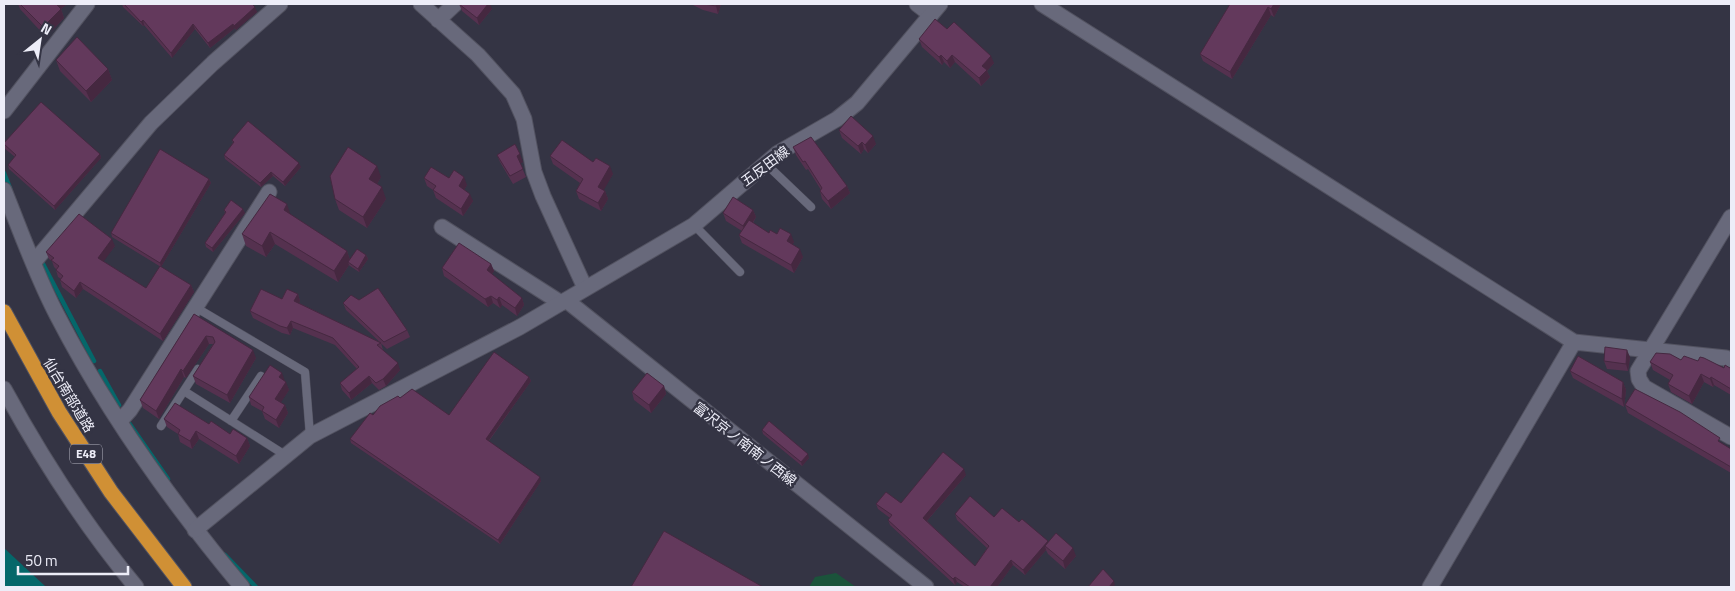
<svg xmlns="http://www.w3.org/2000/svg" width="1735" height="591" font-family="'Titillium Web','Noto Sans JP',sans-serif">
<rect width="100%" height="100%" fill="#343444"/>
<!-- green -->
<path fill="#1b533b" d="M836 573 856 587H809L815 577Z"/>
<!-- water -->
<path fill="#05676a" d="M4 548 45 586V587H4Z"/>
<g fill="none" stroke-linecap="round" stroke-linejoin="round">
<!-- stream -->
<path stroke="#05676a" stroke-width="4.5" d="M4 173 10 188
M42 262 94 361
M100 371 119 405
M129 423 168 479
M225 555 256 587"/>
<!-- lane casing -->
<g stroke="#525260" stroke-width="9">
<path id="lane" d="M765 163 811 207
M694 225 740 272
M195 307 305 372 310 436
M184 391 285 455
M231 421 261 376
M161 426 198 369"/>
</g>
<!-- street casing -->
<g stroke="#525260" stroke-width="17">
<path id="street" d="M421 4 478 55 513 94 524 119 534 172 543 196 585 288
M917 4 930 14
M1042 4 1574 342 1726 358 1731 362
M438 20 455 4
M4 111 87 4
M4 190C21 232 36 275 57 315 107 412 172 503 242 587
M1731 217 1638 371 1639 379 1644 387 1731 437
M442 227 561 303
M34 262 151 123 213 63 280 4
M4 389C41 457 87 528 136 587
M120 421 130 410 269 192
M1430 587 1574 342"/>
</g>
<!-- secondary casing -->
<g stroke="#525260" stroke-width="17">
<path id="secondary" d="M566 300 926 587
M195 530 310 436 520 327 694 225 778 153 837 119 857 103 940 4"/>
</g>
<!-- highway casing -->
<g stroke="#525260" stroke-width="17">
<path id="highway" d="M4 312 59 412 111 492 184 587"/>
</g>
<!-- lane -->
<use href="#lane" stroke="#68697b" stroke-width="8"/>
<!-- street -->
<use href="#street" stroke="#68697b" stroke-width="15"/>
<!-- secondary -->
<use href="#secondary" stroke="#68697b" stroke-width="15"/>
<!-- highway -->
<use href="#highway" stroke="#d09035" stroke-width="15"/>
</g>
<!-- wall -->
<path fill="#55314f" d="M18 4H67L61 9 64 18 46 37 20 9Z
M122 4H252L257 12 236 30 235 28 210 48 195 29 172 58 144 25 143 26 123 7Z
M459 4 492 9 479 25 462 11Z
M691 4H721L718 14 703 10Z
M1230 4H1281L1274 17 1271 15 1232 79 1203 61 1200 54Z
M947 29 994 63 987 71 990 77 981 86 955 62 950 68 944 62 942 65 922 47 919 39Z
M56 60 108 69 112 80 91 102 60 71Z
M839 130 876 144 868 153 864 149 861 154 842 138Z
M232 140 301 167 285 186 273 176 261 187 225 159 224 155 233 143Z
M4 143 100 154 101 158 55 210 9 169 8 165 15 157 4 148Z
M793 147 847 186 850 193 831 209 822 199 820 191 821 190 808 169 806 170 796 155Z
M497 155 523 162 520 163 526 177 513 184 500 162Z
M550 156 593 162 613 174 603 190 605 191 608 199 601 211 579 199 576 191 580 183 553 164Z
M381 177 377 184 386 199 367 228 339 210 335 199Z
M424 178H449L467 185 464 190 473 201 463 216 436 198 433 190 427 186Z
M209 179 211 183 161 267 112 237 111 233Z
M224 210 245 213 213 252 206 247 205 243 225 213Z
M753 210 756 217 753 223 769 233 777 234 794 242 792 245 803 257 794 273 742 243 739 235 742 231 726 221 723 213Z
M291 215 347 251 350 260 366 255 368 259 359 272 350 266 349 265 338 282 275 244 266 257 246 246 242 234Z
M115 246 103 261 146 288 191 285 194 292 163 341 83 289 76 298 62 287 60 280 61 279 58 277 56 270V269L54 267 52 261 49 259 46 252Z
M491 264 494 271 492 274 522 298 524 305 517 316 502 305 500 308 493 303 488 307 444 276 442 268Z
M298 294 300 301 299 303 381 343 383 350 400 370 386 386 379 390 372 383 351 400 342 390 340 383 357 369 335 345 293 328 290 335 282 333 253 318 250 311Z
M343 303 407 330 410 337 387 349 346 310Z
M194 314 256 358 230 403 196 384 193 376 213 344H209L186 378 184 377 159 419 143 408 140 400Z
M1630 357 1628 371 1607 369 1604 361Z
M1681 360 1698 361 1724 368H1730L1731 366V395L1714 385 1713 387 1704 382 1692 404 1671 392 1668 384 1670 380 1653 370 1650 362Z
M1570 371 1623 382 1626 390 1624 407 1573 378Z
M529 377 531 381 489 441 541 481 500 544 351 443 350 439 373 415H449Z
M285 381 289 390 280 403 285 405 288 413 279 428 265 419 262 411 251 405 249 397Z
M664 386 666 394 651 413 634 400 632 392Z
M1625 405 1723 444 1731 449V473L1628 413Z
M164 419 209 424 230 434 247 438 250 446 239 464 199 439 192 449 180 442 178 434 167 427Z
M762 430 809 458 802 466 763 434Z
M966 475 927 521 975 566 987 548 957 520 955 514 994 517 1019 522 1048 542 1076 556 1065 569 1048 554 1046 550 1025 575 1013 565 997 587H965L957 582 955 585 890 525 888 520 890 518 878 509 876 504 901 503Z"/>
<!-- shaded-wall -->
<path fill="#452840" d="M56 4H67L61 9 64 18 46 37 43 27Z
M488 4H490L492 9 479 25 477 18Z
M716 4H721L718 14 716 6Z
M1274 4H1281L1274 17 1271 9Z
M255 7 257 12 236 30 234 26Z
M1268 7 1271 15 1232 79 1230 72Z
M143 20 144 25 143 26 141 22Z
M193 24 195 29 172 58 171 53Z
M233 24 235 28 210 48 208 43Z
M941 55 944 62 942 65 939 57Z
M952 55 955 62 950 68 947 61Z
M991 56 994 63 987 71 990 77 981 86 979 78 982 66Z
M108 69 112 80 91 102 86 91Z
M873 136 876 144 868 153 865 145Z
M862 142 864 149 861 154 858 146Z
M100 154 101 158 55 210 54 206Z
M520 154 523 162 520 164 517 156Z
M299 163 301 167 285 186 283 182Z
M377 166 381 177 373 191 369 179Z
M610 166 613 174 601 195 598 187Z
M271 172 273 176 261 187 260 183Z
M464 177 467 185 462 194 459 186Z
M209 179 211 183 161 267 160 263Z
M847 186 850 193 831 209 828 201Z
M382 187 386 199 367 228 363 217Z
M605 191 608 199 601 211 598 203Z
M470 194 473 201 463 216 461 209Z
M287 204 291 216 284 210Z
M243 209 245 213 213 252 212 248Z
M753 210 756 217 746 233 743 226Z
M270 232 275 244 266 257 262 246Z
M791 234 794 242 790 249 787 241Z
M112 239 115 246 101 265 98 258Z
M800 249 803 257 794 273 791 265Z
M347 251 351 263 348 262 349 265 338 282 334 271Z
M366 255 368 259 359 272 358 269Z
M491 264 494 271 490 277 487 270Z
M80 282 83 289 76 298 74 291Z
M191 285 194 292 163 341 160 334Z
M298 294 300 301 297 308 294 301Z
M491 296 493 303 488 307 485 299Z
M499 297 502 305 500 308 497 300Z
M522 298 524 305 517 316 515 308Z
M291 321 293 328 290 335 287 328Z
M206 336 209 344 186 378 183 371Z
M253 350 256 358 230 403 227 395Z
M1627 350 1630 357 1628 371 1626 364Z
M398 363 400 370 386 386 383 379Z
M181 369 184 377 159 419 156 411Z
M282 373 285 381 279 377Z
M1701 374 1704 382 1692 404 1689 396Z
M369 376 372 383 351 400 349 393Z
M529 377 531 381 487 443 486 439Z
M1711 377 1714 385 1713 387 1710 379Z
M286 382 289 390 278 407 275 399Z
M1623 382 1626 390 1624 407 1622 399Z
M664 386 666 394 651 413 649 405Z
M285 405 288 413 279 428 276 420Z
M196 431 199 439 192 449 190 441Z
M247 438 250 446 239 464 236 456Z
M808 454 809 458 802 466 801 462Z
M964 469 966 475 925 523 923 518Z
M540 477 541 481 500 544 498 540Z
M1048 541 1050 546H1045L1046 550 1025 575 1023 570Z
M1073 548 1076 556 1065 569 1063 561Z
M1011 560 1013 565 997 587H990Z
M955 577 957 582 955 585 953 579Z
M1114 581 1115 585 1113 587H1109Z"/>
<!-- building -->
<path fill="#63395c" stroke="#452840" d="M20 4H56L61 9 43 27Z
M124 4H252L255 7 234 26 233 24 208 43 193 24 171 53 143 20 141 22Z
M459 4H488L477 18Z
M704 4H716V6Z
M1230 4H1274L1271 9 1268 7 1230 72 1200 54Z
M935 19 947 29 954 22 991 56 982 66 987 70 979 78 952 55 947 61 941 55 939 57 919 39Z
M77 37 108 69 86 91 56 60Z
M41 102 100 154 54 206 8 165 16 155 4 144V143Z
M851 116 873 136 865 145 862 142 858 146 839 130Z
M248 121 299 163 283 182 271 172 260 183 224 155 234 142 232 140Z
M811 137 847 186 828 201 820 191 822 188 805 161 803 162 793 147Z
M562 140 593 162 596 158 610 166 598 187 605 191 598 203 576 191 583 179 550 156Z
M515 144 520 154 517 156 523 169 510 176 497 155Z
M348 147 377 166 369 179 382 187 363 217 335 199 330 176Z
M160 149 209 179 160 263 111 233Z
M431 167 449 178 454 170 464 177 459 186 470 194 461 209 433 190 436 186 424 178Z
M270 194 287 204 284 210 347 251 334 271 270 232 262 246 242 234Z
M733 197 753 210 743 226 723 213Z
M231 200 243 209 212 248 205 243 226 212 224 210Z
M79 214 112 239 98 258 146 288 160 266 191 285 160 334 80 282 74 291 60 280 63 276 56 270 59 266 51 260 54 258 46 252Z
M749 220 769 233 770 230 777 234 780 228 791 234 787 241 800 249 791 265 739 235Z
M459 243 491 264 487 270 522 298 515 308 499 297 497 300 491 296 485 299 442 268Z
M357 249 366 255 358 269 348 262Z
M378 288 407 330 384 342 343 303 351 295 359 300Z
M261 289 282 299 287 289 298 294 294 301 381 343 377 345 398 363 383 379 376 383 369 376 349 393 340 383 359 367 333 338 291 321 287 328 280 326 250 311Z
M194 314 253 350 227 395 193 376 215 342 213 337 206 336 183 371 181 369 156 411 140 400Z
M1605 347 1627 350 1626 364 1604 361Z
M494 352 529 377 486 439 540 477 498 540 350 439 370 413 373 415 380 406 398 396 400 398 412 389 449 415Z
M1656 353 1670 354 1681 360 1684 356 1698 361 1700 357 1704 358 1724 368 1725 365 1730 368 1731 366V389L1711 377 1710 379 1701 374 1689 396 1668 384 1673 375 1650 362Z
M1578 356 1623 382 1622 399 1570 371Z
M270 365 282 373 279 377 286 382 275 399 285 405 276 420 262 411 264 407 249 397Z
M647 373 664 386 649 405 632 392Z
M1635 389 1680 412 1720 438 1718 441 1731 449V467L1625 405Z
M175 403 209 424 211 421 230 434 233 429 247 438 236 456 196 431 190 441 178 434 180 430 164 419Z
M769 421 808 454 801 462 762 430Z
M943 452 964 469 923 518 975 566 989 546 955 514 970 496 994 517 1002 508 1019 522 1022 519 1048 541 1023 570 1011 560 990 587H970L955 577 953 579 888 520 892 515 876 504 886 492 901 503Z
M664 531 763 587H631Z
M1056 533 1073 548 1063 561 1045 546Z
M1103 569 1114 581 1109 587H1088Z"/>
<g text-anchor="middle" stroke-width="5" stroke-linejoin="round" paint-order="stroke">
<!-- shield labels -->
<rect fill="#343444" stroke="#b6b6c2" stroke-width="1" x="70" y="444.5" width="32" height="19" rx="4"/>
<g font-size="12" font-weight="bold" fill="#ededf8">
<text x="86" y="458">E48</text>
</g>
<!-- street labels -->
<g font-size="14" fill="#ededf8" stroke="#343444">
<text transform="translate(765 166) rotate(-37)" y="5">五反田線</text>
<text transform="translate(69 395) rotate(59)" y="5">仙台南部道路</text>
<text transform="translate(745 444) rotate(38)" y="5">富沢京ノ南南ノ西線</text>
</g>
</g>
<!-- border -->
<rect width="1735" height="591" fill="none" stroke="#ededf8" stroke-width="10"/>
<!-- north arrow -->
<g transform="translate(40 40) rotate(30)" stroke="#343444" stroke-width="4" paint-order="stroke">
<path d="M0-4L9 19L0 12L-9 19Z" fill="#ededf8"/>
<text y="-8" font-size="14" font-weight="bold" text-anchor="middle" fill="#ededf8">N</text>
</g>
<!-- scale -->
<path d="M18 566v8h110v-8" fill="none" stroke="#ededf8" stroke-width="2.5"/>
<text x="25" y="566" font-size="15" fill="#ededf8" stroke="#343444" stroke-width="4" paint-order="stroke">50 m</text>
</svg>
